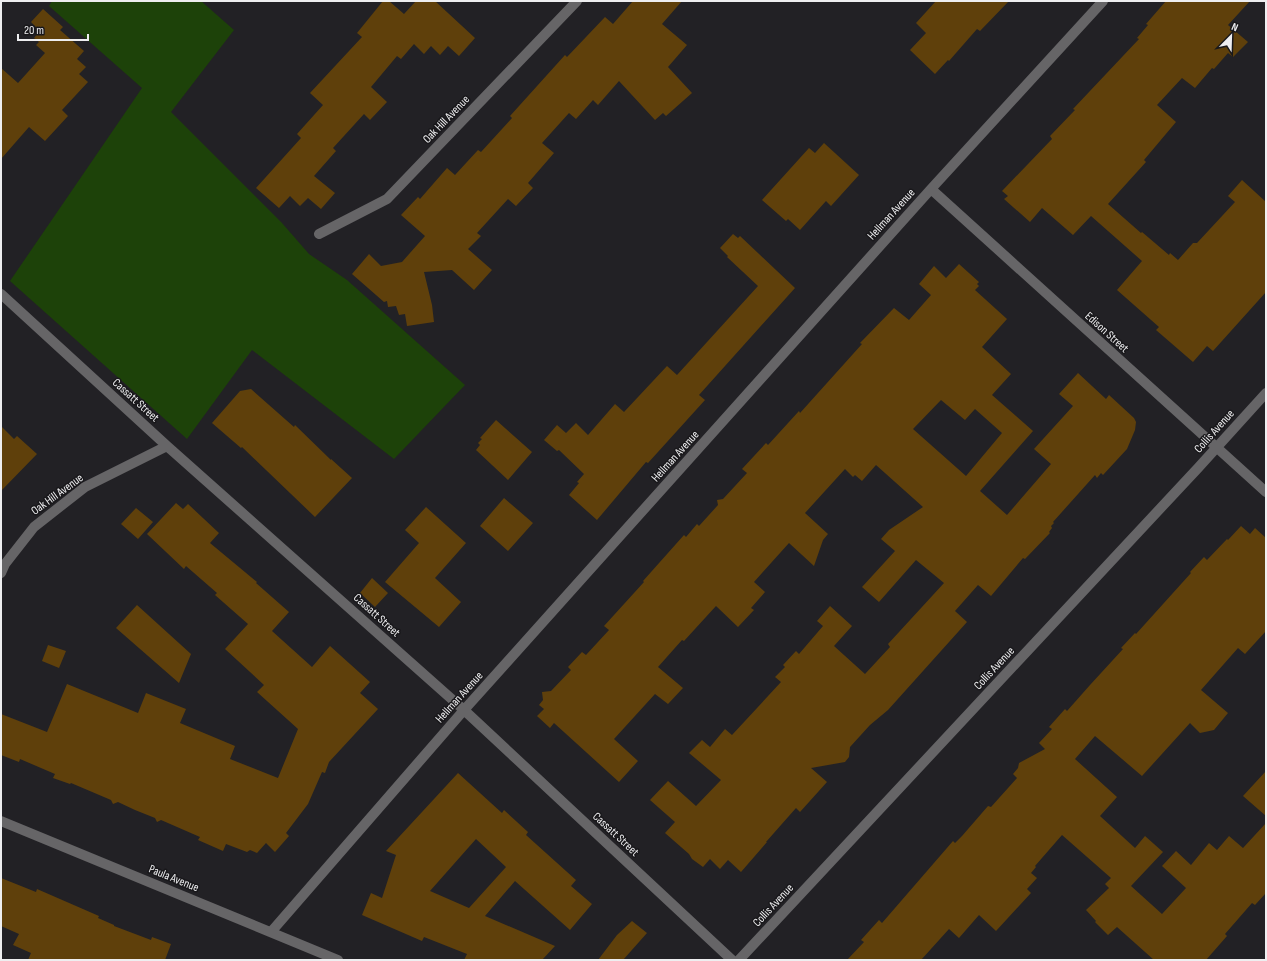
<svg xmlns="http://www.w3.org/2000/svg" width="1267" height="961" font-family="'Sofia Sans Condensed',sans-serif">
<rect width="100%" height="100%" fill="#222125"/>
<!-- green -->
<path fill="#1d4209" d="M52 1H201L234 30 171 112 282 223 309 254 347 280 465 385 394 459 252 350 187 439 10 281 142 88 49 6Z"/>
<!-- building -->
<path fill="#5f400b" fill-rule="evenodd" d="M383 1H389L404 14 416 1H435L475 38 459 56 448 46 440 55 431 46 424 54 414 44 401 59 397 56 371 87 387 102 370 120 364 114 333 148 336 151 314 176 335 193 321 209 308 198 300 206 290 196 279 208 256 188 301 138 297 134 323 105 310 93 362 37 357 33Z
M633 1H682L662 24 687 45 668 67 692 93 666 116 663 113 655 120 619 81 598 105 593 100 576 119 569 113 542 143 554 153 528 183 533 188 516 206 508 199 477 233 481 236 468 249 492 270 474 290 452 270 424 272 432 305 434 322 407 326 405 314 399 315 396 306 388 307 387 301 384 302 352 274 369 254 381 266 402 262 425 236 401 215 418 197 420 199 447 168 455 175 478 150 481 152 512 118 510 116 565 55 567 57 605 17 613 24Z
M936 1H1009L980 31 977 29 949 61 948 60 935 74 910 50 926 33 916 23Z
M1166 1H1250L1228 25 1248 42 1233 57 1228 53 1214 69 1212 68 1195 88 1182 78 1157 105 1176 122 1144 160 1146 162 1108 204 1141 233 1142 232 1169 255 1170 253 1178 260 1193 243H1197L1235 202 1228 196 1242 180 1266 202V292L1213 351 1207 346 1193 362 1156 330 1159 327 1117 290 1142 261 1091 216 1073 235 1042 208 1030 222 1004 199 1008 196 1002 191 1052 139 1050 136 1075 110 1073 109 1139 39 1137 38 1148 25 1146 24Z
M43 9 63 27 60 30 84 51 77 59 86 67 79 74 88 82 62 110 68 116 45 141 29 127 1 159V68L18 83 45 53 36 45 39 42 34 38 40 31 31 22Z
M824 143 859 175 831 206 826 201 800 230 788 219 786 221 762 200 809 148 815 153Z
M733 234 738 238 740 236 795 288 699 395 705 400 648 463 646 462 597 520 569 495 579 483 577 482 584 474 559 450 557 451 544 440 557 425 566 433 576 423 588 435 615 404 624 412 667 366 677 375 758 286 727 257 728 256 720 248Z
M959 264 979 282 977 284 979 286 975 290 1007 319 982 347 1011 374 992 395 1033 431 980 491 1007 515 1051 464 1034 449 1073 406 1059 394 1078 373 1106 399 1109 395 1134 418 1136 422 1135 430 1127 449 1103 475 1101 473 1097 478 1095 475 1053 522 1054 523 1051 526 1052 528 1049 532 1050 533 1025 559 1023 558 991 596 978 585 955 611 967 622 888 710 870 725 850 747 849 757 845 762 811 768 827 782 800 812 796 808 766 842H767L741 872 728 860 720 869 710 859 703 867 692 859 689 854 665 833 675 822 650 800 668 781 696 806 721 780 689 753 702 740 710 747 725 729 732 735 781 682 775 677 785 667 783 665 796 651 799 654 823 626 817 621 830 606 852 626 834 646 865 674 890 647 888 644 944 583 916 560 879 602 862 587 895 551 881 539 889 530 923 507 876 465 862 481 855 475 853 477 845 469 805 513 828 534 823 540 814 566 789 543 754 582 765 592 751 608 754 610 738 627 716 606 684 641 682 640 658 667 683 688 668 704 655 694 614 739 638 761 619 782 554 723 550 728 537 716 544 709 539 705 543 700 542 692 551 691 571 670 568 667 582 652 586 655 609 630 604 626 644 582 643 581 684 535 686 537 697 524 699 526 718 505 717 500 723 499 747 473 742 469 766 443 768 445 799 411 800 413 862 344 860 343 894 308 909 320 931 295 919 284 934 266 946 278ZM941 400 965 420 975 409 1002 433 966 476 913 429Z
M251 389 294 427 295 425 331 460V459L352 478 315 517 242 447 241 448 212 423 240 391Z
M496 420 532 452 508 480 476 450 480 445 478 443 482 439 480 438Z
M1 426 14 439 17 436 37 454 1 491Z
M504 498 533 523 508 551 480 526Z
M176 503 183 509 188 504 219 533 210 543 257 582 256 583 289 612 272 631 312 667 330 646 370 682 360 693 378 709 329 762 325 773 322 772 308 804 286 833 289 836 275 852 266 843 257 853 250 850 247 852 226 844 223 851 198 840 200 837 161 820 157 822 155 818 135 810 118 802 113 804 111 800 71 783 70 784 53 778 55 774 20 759 19 762 1 755V714L47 732 67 684 138 713 146 693 186 709 180 723 235 746 230 759 278 778 298 729 257 692 264 685 225 649 248 624 215 595 217 593 186 566 184 569 147 534Z
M426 507 466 543 435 578 461 602 439 627 385 582 419 543 405 530Z
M136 508 153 522 138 539 121 524Z
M1241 526 1250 534 1255 528 1266 538V631L1245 654 1238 648 1201 690 1228 713 1214 730 1200 733 1190 723 1142 776 1095 736 1075 759 1117 797 1100 816 1135 848 1145 836 1163 852 1131 886 1162 914 1186 888 1162 866 1176 851 1191 865 1209 843 1217 850 1229 836 1243 848 1266 823V893L1255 905 1252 903 1225 934 1227 936 1206 960H1154L1117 927 1108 935 1095 922 1096 921 1086 910 1109 888 1105 884 1111 878 1062 835 1035 866 1036 867 1031 873 1037 878 1027 889 1031 893 996 931 979 915 959 938 949 929 921 960H847L864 942 861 940 879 920 882 923 953 841 955 843 962 836 988 806 991 807 1017 778 1013 774 1018 768 1019 763 1045 749 1039 743 1052 729 1049 727 1065 709 1067 711 1090 685 1123 649 1121 648 1135 633 1136 634 1191 573 1190 572 1204 557 1207 560 1227 539 1228 540Z
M372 578 388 593 375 607 360 593Z
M137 605 191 654 179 683 116 628Z
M48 645 66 651 59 668 42 661Z
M1266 771V816L1243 796Z
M458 773 502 813 504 810 528 832 526 835 576 880 571 886 592 904 570 930 515 881 485 916 555 946 542 960H464L467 954 424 937 422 941 362 915 371 893 382 898 396 855 386 851ZM476 839 506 867 469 908 430 891Z
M1 878 36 892 37 889 99 916 98 918 114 925V926L151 940 152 937 171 944 165 960H28L31 953 13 945 19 934 1 926Z
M632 921 647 933 623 960H598L617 935Z"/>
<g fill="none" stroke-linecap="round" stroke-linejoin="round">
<!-- minor -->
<path stroke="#666567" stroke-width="10" d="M931 189 1266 492
M319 234 387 199 577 1
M1 294 167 446 464 710 732 960
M1 573 5 564 34 527 85 487 167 446
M1 821 338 960
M271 932 464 710 931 189 1103 1
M739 960 1198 468 1266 393"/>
</g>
<g text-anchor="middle" stroke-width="3" stroke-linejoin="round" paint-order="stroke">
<!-- street labels -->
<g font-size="12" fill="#eeeef0" stroke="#19181b">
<text transform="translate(446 119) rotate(-46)" y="4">Oak Hill Avenue</text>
<text transform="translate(891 214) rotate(-48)" y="4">Hellman Avenue</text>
<text transform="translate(1107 332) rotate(42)" y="4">Edison Street</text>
<text transform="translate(136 400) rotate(42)" y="4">Cassatt Street</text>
<text transform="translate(1214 431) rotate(-48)" y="4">Collis Avenue</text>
<text transform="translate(675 456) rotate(-48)" y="4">Hellman Avenue</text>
<text transform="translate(57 494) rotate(-36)" y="4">Oak Hill Avenue</text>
<text transform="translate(377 615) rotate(42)" y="4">Cassatt Street</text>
<text transform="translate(994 668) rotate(-47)" y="4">Collis Avenue</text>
<text transform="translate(459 697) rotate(-48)" y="4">Hellman Avenue</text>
<text transform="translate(616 834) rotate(43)" y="4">Cassatt Street</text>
<text transform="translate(174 878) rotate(22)" y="4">Paula Avenue</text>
<text transform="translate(773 905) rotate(-47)" y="4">Collis Avenue</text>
</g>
</g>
<!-- border -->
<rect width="1267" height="961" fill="none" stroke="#eeeef0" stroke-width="4"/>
<!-- north arrow -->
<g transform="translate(1231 36) rotate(23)" stroke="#19181b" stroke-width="3" paint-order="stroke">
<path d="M0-3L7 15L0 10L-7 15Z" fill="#eeeef0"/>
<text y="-6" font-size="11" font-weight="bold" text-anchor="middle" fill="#eeeef0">N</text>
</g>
<!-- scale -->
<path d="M18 34v6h70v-6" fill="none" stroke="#eeeef0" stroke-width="2"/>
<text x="24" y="34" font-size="12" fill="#eeeef0" stroke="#19181b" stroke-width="3" paint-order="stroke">20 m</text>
</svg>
